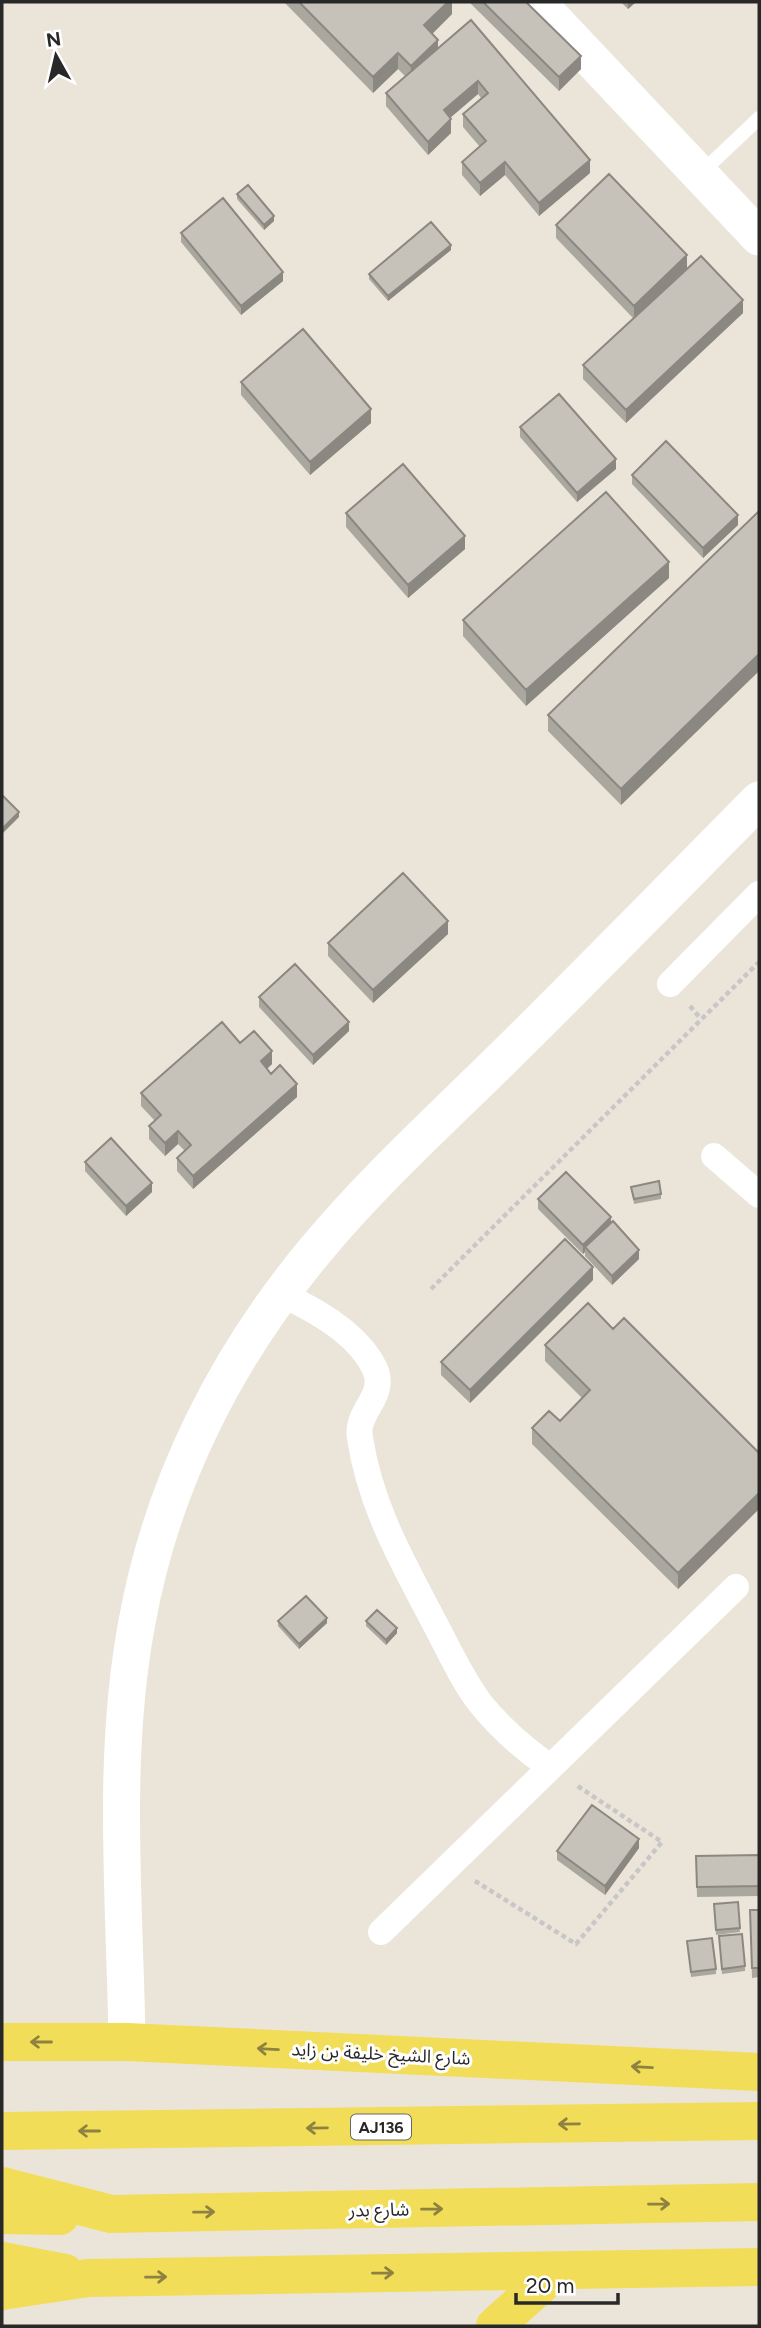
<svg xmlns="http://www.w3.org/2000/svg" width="761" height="2328" font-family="Figtree,'Noto Sans Arabic',sans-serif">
<rect width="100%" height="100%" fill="#ebe5d9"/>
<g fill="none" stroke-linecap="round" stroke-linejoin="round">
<!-- path -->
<path stroke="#c7c7c7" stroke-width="4.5" stroke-dasharray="5 3.5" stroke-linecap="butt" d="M690 1006 701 1019
M431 1289 759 962
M475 1881 576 1944 662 1842 576 1785"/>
<!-- lane -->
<path stroke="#fff" stroke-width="14" d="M700 174 759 118"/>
<!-- street -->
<path stroke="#fff" stroke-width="26" d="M670 984 759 894
M714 1156 759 1195
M281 1294C314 1309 359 1334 375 1369 387 1397 355 1411 360 1438 370 1505 402 1561 433 1620 448 1648 461 1678 480 1703 500 1728 524 1749 550 1767
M381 1932 736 1587"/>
<!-- secondary -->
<path stroke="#fff" stroke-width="37" d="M537 2 759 237
M127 2042C125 1903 111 1759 137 1622 162 1483 227 1355 318 1247 375 1179 441 1119 504 1057 590 972 674 886 759 800"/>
<!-- primary -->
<path stroke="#f2dd58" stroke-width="38" d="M2 2042H127L759 2072
M2 2131 759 2121
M2 2186 111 2214 759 2202
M2 2215 60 2216
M2 2261 65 2273
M2 2291 88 2278 759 2267
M495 2326 556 2271"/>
</g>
<!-- wall -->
<path fill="#aaa79f" d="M284 2H452V14L432 34 438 49 471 20 590 173 539 216 505 175 480 196 462 175V162L480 147 463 127V114L481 98 478 94 450 118 451 133 428 155 386 106V93L405 76 398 69 373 93Z
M469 2H526L581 69 559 91Z
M621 2H636L628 9Z
M237 194 274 221 264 230 237 199Z
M556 225 687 268 657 296 743 313 626 423 583 379V365L633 318 556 238Z
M181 233 283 281 241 315 181 242Z
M451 250 388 301 369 279V274Z
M241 382 371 423 310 475 241 395Z
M520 427 616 469 577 502 520 437Z
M632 475 738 525 703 558 632 484Z
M759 511V671L621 805 548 731V715Z
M346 513 465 549 408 598 346 527Z
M669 578 526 706 463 636V620Z
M448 934 373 1003 328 956V943Z
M259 997 349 1031 313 1065 259 1007Z
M240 1043 272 1064 267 1069 297 1097 193 1189 177 1171V1158L185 1151 178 1144 165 1156 149 1139V1126L155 1121 141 1106V1093Z
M85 1162 152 1192 126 1216 85 1171Z
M631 1187 661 1194V1199L634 1204Z
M538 1199 611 1223 639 1259 612 1285 585 1256V1252L583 1254 538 1209Z
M593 1280 470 1403 441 1375V1362Z
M613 1329 759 1453V1509L678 1589 532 1444V1428L560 1421 582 1398 545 1361V1345Z
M278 1621 327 1623 299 1649 278 1626Z
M366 1621 397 1633 386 1645 366 1626Z
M639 1848 605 1895 557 1860V1851Z
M759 1855V1896L697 1897 696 1856Z
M738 1902 740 1932 716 1935 714 1904Z
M750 1910H759V1977L752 1978Z
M719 1936 745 1966V1971L722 1974Z
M687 1941 716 1969V1974L691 1977Z"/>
<!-- shaded-wall -->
<path fill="#8b8882" d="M448 2H452V14L424 42V25Z
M628 2H636L628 9Z
M438 40V56L411 82V66Z
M398 53V69L373 93V77Z
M581 56V69L559 91V77Z
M478 81V94L444 123V110Z
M451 119V133L428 155V142Z
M590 160V173L539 216V203Z
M505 162V175L480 196V183Z
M274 216V221L264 230V225Z
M451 245V250L388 301V296Z
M687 255V268L634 319V306Z
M283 272V281L241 315V306Z
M743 300V313L626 423V410Z
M371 409V423L310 475V462Z
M616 459V469L577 502V493Z
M738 515V525L703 558V548Z
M465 536V549L408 598V585Z
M669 562V578L526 706V690Z
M759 654V671L621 805V789Z
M19 812V817L2 834V829Z
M448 921V934L373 1003V990Z
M349 1022V1031L313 1065V1055Z
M272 1051V1064L261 1074V1061Z
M297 1084V1097L193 1189V1176Z
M178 1131V1144L165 1156V1143Z
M152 1183V1192L126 1216V1206Z
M611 1217V1227L585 1247V1252L583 1254V1245Z
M639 1250V1259L612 1285V1276Z
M593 1267V1280L470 1403V1390Z
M759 1493V1509L678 1589V1573Z
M327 1618V1623L299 1649V1644Z
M397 1628V1633L386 1645V1640Z
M639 1839V1848L605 1895V1886Z"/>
<!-- building -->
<path fill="#c6c2b9" stroke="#8b8882" stroke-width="2" d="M299 2H448L424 25 438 40 411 66 398 53 373 77Z
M483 2H526L581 56 559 77Z
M471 20 590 160 539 203 505 162 480 183 462 162 486 141 463 114 488 93 478 81 444 110 451 119 428 142 386 93Z
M609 174 687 255 634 306 556 225Z
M248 185 274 216 264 225 237 194Z
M223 198 283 272 241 306 181 233Z
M431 222 451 245 388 296 369 274Z
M701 256 743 300 626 410 583 365Z
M303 329 371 409 310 462 241 382Z
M559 394 616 459 577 493 520 427Z
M666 441 738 515 703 548 632 475Z
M403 464 465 536 408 585 346 513Z
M606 492 669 562 526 690 463 620Z
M759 511V654L621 789 548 715Z
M2 795 19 812 2 829Z
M403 873 448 921 373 990 328 943Z
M295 964 349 1022 313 1055 259 997Z
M222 1022 240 1043 254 1031 272 1051 261 1061 271 1074 280 1065 297 1084 193 1176 177 1158 191 1145 178 1131 165 1143 149 1126 161 1115 141 1093Z
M111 1138 152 1183 126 1206 85 1162Z
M566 1172 611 1217 583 1245 538 1199Z
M659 1181 661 1194 634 1199 631 1187Z
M613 1221 639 1250 612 1276 585 1247Z
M565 1239 593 1267 470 1390 441 1362Z
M588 1303 613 1329 624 1318 759 1453V1493L678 1573 532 1428 549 1411 560 1421 590 1390 545 1345Z
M306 1596 327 1618 299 1644 278 1621Z
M377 1610 397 1628 386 1640 366 1621Z
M592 1805 639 1839 605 1886 557 1851Z
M759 1855V1886L697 1887 696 1856Z
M738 1902 740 1928 716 1930 714 1904Z
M750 1910H759V1968H752Z
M742 1934 745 1966 722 1969 719 1936Z
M712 1938 716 1969 691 1972 687 1941Z"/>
<!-- one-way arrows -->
<defs><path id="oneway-shaft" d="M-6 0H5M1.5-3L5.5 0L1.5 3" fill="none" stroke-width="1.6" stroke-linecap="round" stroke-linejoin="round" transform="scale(1.75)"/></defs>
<g stroke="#8d8240">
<use href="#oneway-shaft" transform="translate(41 2042) rotate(-180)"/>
<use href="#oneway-shaft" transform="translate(268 2049) rotate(-177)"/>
<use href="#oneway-shaft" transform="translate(642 2067) rotate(-177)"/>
<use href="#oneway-shaft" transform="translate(569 2124) rotate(179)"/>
<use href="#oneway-shaft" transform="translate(317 2128) rotate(179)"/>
<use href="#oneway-shaft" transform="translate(89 2131) rotate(180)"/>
<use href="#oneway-shaft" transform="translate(659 2204) rotate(-1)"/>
<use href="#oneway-shaft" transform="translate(432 2209) rotate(-1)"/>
<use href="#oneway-shaft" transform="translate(204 2212) rotate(-1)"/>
<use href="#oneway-shaft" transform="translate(383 2273) rotate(-1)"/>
<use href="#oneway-shaft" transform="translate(156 2277) rotate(-1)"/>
</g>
<g text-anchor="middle" stroke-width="6" stroke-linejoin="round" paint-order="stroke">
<!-- shield labels -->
<rect fill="#fff" stroke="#686868" stroke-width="2" x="351" y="2114.5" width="60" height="25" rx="5"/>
<g font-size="16" font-weight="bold" fill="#282828">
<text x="381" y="2133">AJ136</text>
</g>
<!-- street labels -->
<g font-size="18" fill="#282828" stroke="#fff">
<text transform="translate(381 2054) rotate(3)" y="6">شارع الشيخ خليفة بن زايد</text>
<text transform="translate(379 2210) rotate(-1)" y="6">شارع بدر</text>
</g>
</g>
<!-- border -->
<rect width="761" height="2328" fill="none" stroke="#282828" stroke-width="7"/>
<!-- north arrow -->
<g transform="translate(56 56) rotate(352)" stroke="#ffffff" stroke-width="5" paint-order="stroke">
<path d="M0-5L12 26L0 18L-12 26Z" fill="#282828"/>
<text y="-10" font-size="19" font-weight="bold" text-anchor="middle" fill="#282828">N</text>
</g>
<!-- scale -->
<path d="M516 2293v10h102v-10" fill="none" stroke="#282828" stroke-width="3.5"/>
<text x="526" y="2293" font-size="21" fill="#282828" stroke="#ffffff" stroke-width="5" paint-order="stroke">20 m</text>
</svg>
